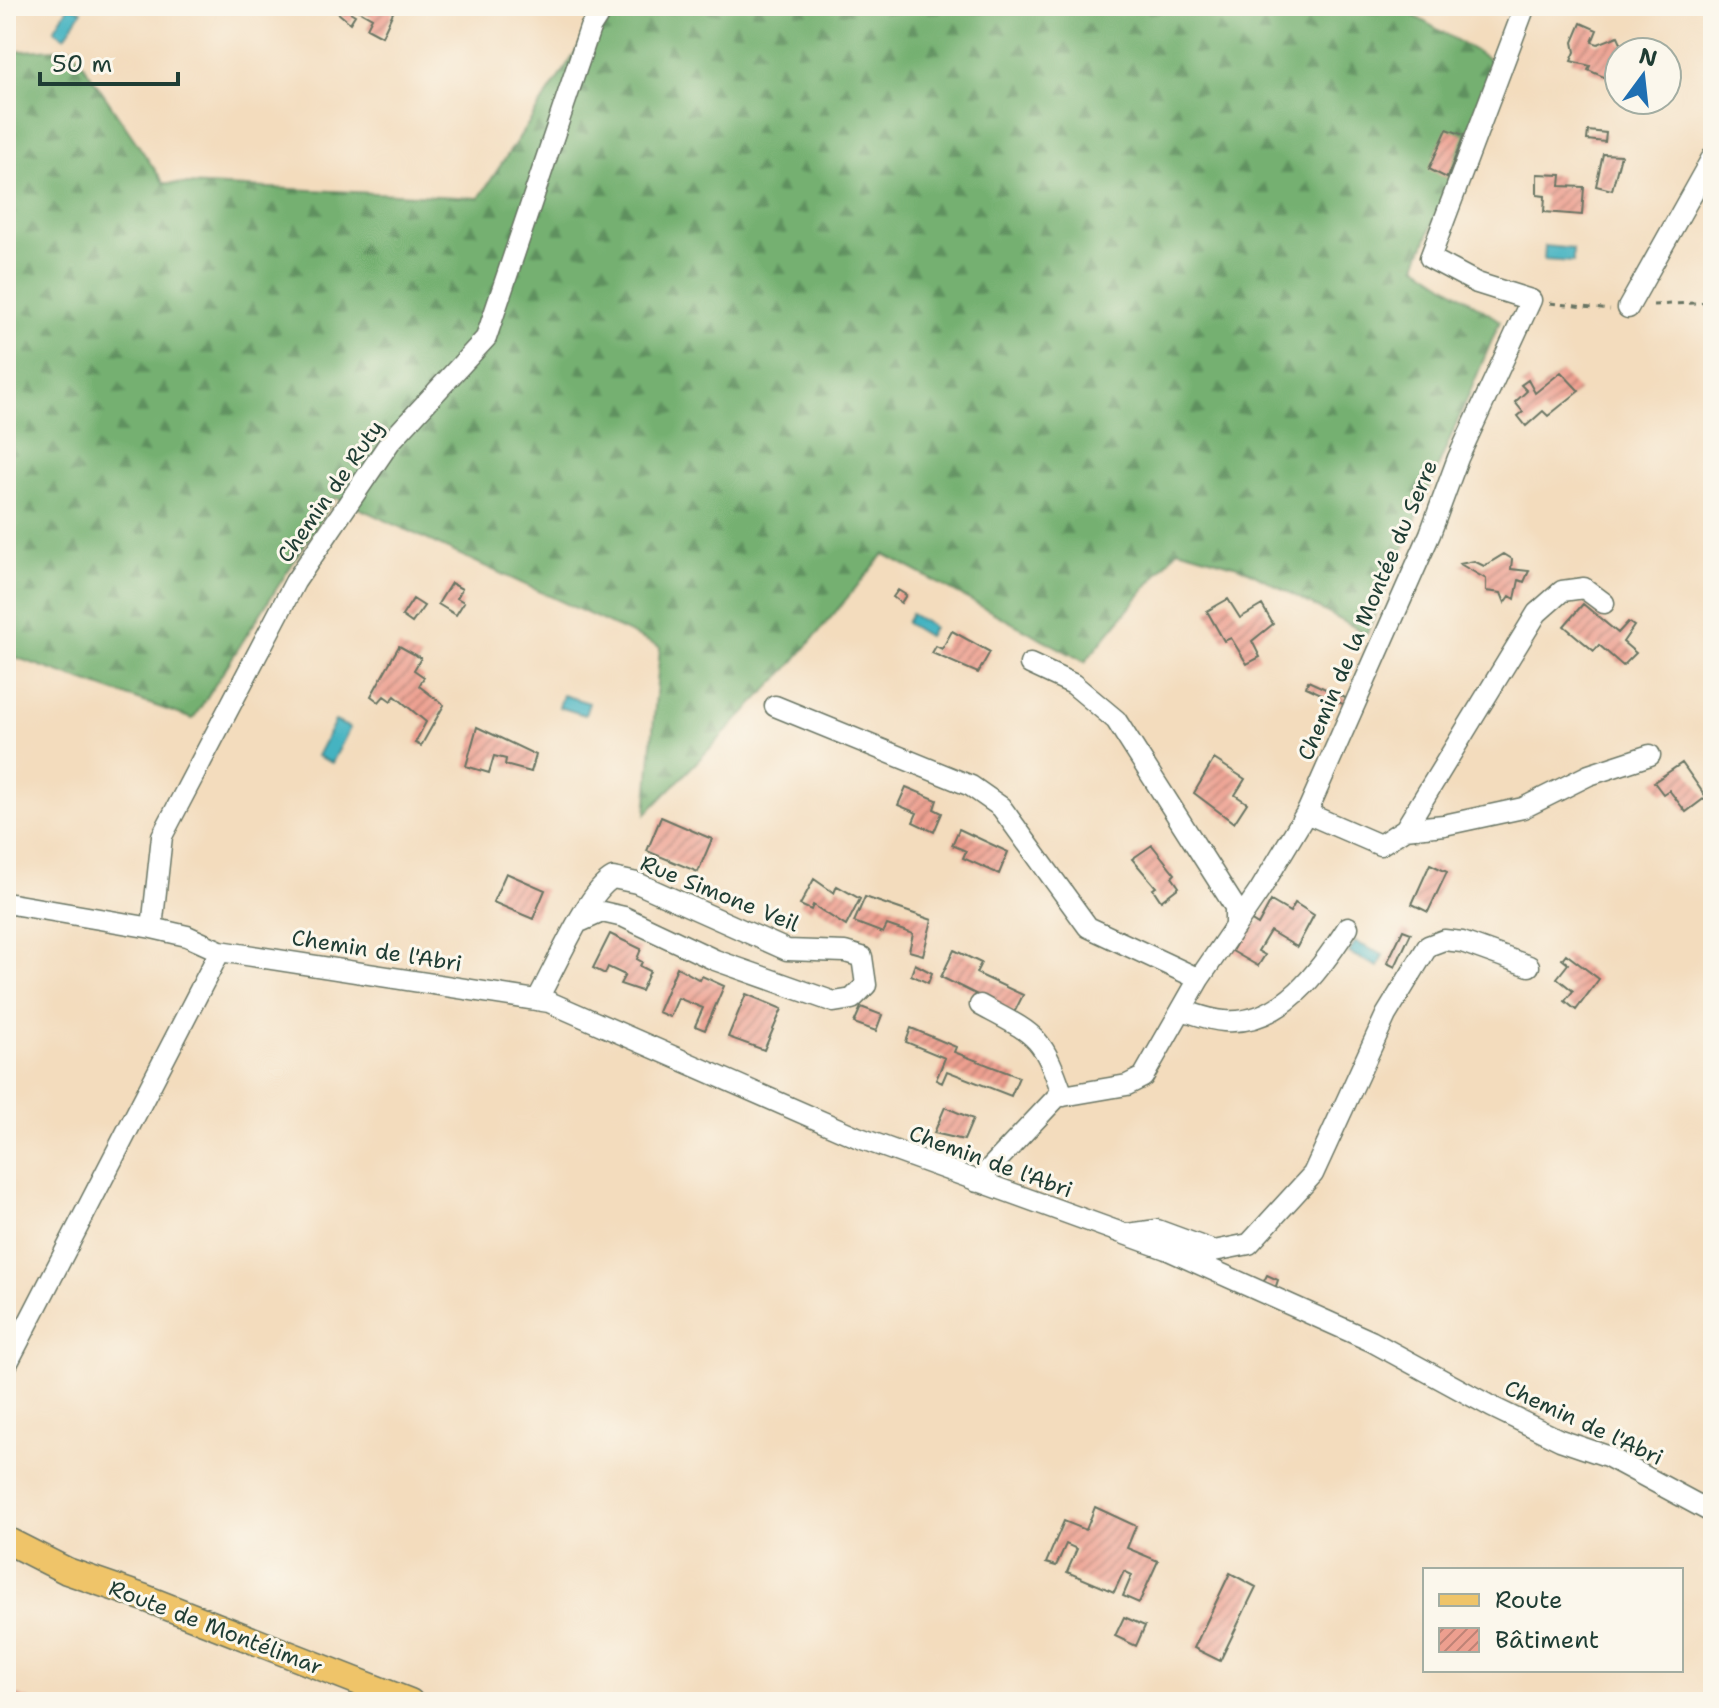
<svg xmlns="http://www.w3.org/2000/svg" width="1719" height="1708" font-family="'Shantell Sans',sans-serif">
<defs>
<pattern id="forest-firs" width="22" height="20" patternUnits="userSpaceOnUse" patternTransform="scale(2)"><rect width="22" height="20" fill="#74b071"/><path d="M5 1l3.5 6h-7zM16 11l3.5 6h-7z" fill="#5f905e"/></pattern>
<pattern id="building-hatch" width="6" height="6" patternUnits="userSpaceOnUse" patternTransform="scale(2)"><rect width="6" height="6" fill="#ed9f8f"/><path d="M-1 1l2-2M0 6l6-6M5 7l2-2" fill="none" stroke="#bf8376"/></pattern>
</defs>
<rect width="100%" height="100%" fill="#fbf7ec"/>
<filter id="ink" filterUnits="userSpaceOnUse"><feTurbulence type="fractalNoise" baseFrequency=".0125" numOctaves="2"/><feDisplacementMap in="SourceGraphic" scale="16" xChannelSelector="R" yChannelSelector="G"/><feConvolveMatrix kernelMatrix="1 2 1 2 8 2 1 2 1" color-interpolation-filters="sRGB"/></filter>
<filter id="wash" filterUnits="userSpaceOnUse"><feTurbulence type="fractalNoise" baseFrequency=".006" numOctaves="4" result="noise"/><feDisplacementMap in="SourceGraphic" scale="32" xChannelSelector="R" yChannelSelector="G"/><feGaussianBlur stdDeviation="1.8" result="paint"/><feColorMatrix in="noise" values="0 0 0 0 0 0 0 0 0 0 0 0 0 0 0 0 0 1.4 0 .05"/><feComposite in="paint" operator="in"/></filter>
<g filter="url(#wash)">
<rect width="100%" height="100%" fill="#f3dcbd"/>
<!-- forest -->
<path fill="url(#forest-firs)" stroke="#4a7652" stroke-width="2" d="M606 6H1397L1496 63 1416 265 1500 321 1367 634 1241 567 1178 549 1085 662 884 554 791 665 646 814 660 647 335 497 193 719 6 654V52L72 48 164 183 479 198Z"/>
<!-- water -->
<path fill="#45b3c1" stroke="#32787a" stroke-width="2" d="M69 6 82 11 65 37 54 30Z
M1545 246 1573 249V262L1544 260Z
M911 614 933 627 928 636 906 623Z
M563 695 589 703 585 715 559 707Z
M335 721 350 728 332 763 317 756Z
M1355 942 1383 955 1378 967 1349 953Z"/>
<g id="blocks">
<!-- building -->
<path fill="url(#building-hatch)" d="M340 6 355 15 350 23 337 12Z
M351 6H396L382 36 367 28 372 18Z
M1581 23 1597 30 1592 42 1598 44 1618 36 1622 45 1626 44 1630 52H1619V62L1612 65 1606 78 1588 70 1590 66 1571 61 1575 52 1573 42Z
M1447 129 1464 135 1447 178 1429 169Z
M1588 131 1606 133 1605 142 1587 140Z
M1603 154 1621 155 1612 190 1596 186Z
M1537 174 1561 175 1560 186 1584 187 1582 215 1544 212 1545 196 1537 195Z
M1561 372 1579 391 1548 416 1543 411 1526 426 1518 416 1523 412 1515 402 1527 391 1521 385 1528 380 1535 393Z
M1504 554 1512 559 1511 569 1529 571 1524 582 1519 580 1515 599 1510 596 1505 603 1501 593 1486 591V579L1460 564 1474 561 1484 566Z
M451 583 462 589 457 598 464 602 456 615 438 604Z
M898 590 906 595 901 603 893 597Z
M413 599 424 606 412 623 402 616Z
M1228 599 1240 618 1262 605 1273 624 1252 641 1260 657 1247 664 1231 638 1224 641 1207 611Z
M1583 604 1618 633 1628 622 1634 626 1623 642 1636 653 1623 666 1599 645 1594 651 1564 626Z
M952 631 990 652 978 673 932 653 936 646 942 649Z
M399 646 421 658 414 670 424 677 419 686 444 705 421 746 415 743 426 722 395 696 391 701 384 696 379 702 371 696Z
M1308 681 1350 700 1347 706 1306 687Z
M477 727 536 755 531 772 505 765 506 759 494 756 489 773 466 766Z
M1214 759 1245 779 1235 795 1247 803 1234 823 1194 793Z
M1682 763 1706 797 1686 812 1669 790 1663 794 1654 782Z
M906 787 937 800 934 809 942 813 934 832 913 822 917 813 898 805Z
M661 817 712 839 698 872 647 851Z
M959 829 1008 852 999 874 963 858 966 851 952 845Z
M1152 845 1175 874 1172 877 1179 887 1161 901 1153 889 1156 887 1132 859Z
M1430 864 1447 872 1428 912 1412 904Z
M506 873 545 890 533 919 493 902Z
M814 879 834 893 837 886 860 899 846 926 813 905 811 910 800 905Z
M865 897 932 920 923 955 909 951 913 934 887 925 883 933 854 922Z
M1271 901 1290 912 1295 903 1314 915 1297 947 1270 931 1258 951 1265 955 1258 966 1232 951 1250 920 1258 925Z
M1403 930 1411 933 1395 967 1387 963Z
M610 934 641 949 637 959 642 962 640 966 650 971 641 991 620 984 625 975 608 967 605 974 593 968Z
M954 950 981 963 976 973 1023 995 1014 1013 941 977Z
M1566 954 1599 979 1576 1010 1565 1001 1573 991 1557 978 1568 964 1562 959Z
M915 964 932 973 928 983 911 975Z
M677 967 700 980 702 976 724 986 705 1030 695 1026 703 1008 678 998 670 1017 658 1012Z
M746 994 782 1009 764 1050 728 1037Z
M861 1007 882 1015 876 1031 854 1023Z
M911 1028 956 1047 954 1052 1019 1077 1011 1096 947 1071 942 1083 936 1080 945 1058 906 1042Z
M945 1107 973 1119 964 1140 934 1133Z
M1267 1275 1278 1280 1275 1289 1263 1283Z
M1095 1507 1136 1526 1127 1548 1158 1561 1139 1603 1123 1596 1132 1575 1124 1571 1114 1592 1067 1572 1077 1549 1066 1544 1056 1566 1046 1563 1064 1521 1086 1530Z
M1230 1573 1256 1587 1220 1661 1194 1648Z
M1124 1617 1145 1626 1136 1646 1115 1636Z
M6 1691 35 1702H6Z"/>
</g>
</g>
<g filter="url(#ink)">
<use href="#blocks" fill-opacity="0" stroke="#697564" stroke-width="2"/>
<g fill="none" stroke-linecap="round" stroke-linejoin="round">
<!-- minor casing -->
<g stroke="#697564" stroke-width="23">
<path id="minor" d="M1628 308 1713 156
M1030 664 1073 684 1116 720 1235 907V927
M775 706 971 786 1001 807 1088 927 1199 979
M1306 813 1380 845 1405 829 1444 825 1523 808 1589 775 1650 755
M1405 829 1537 613 1562 591 1584 588 1604 603
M6 903 152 928 187 936 220 951 549 1002 857 1137 1166 1249 1371 1341 1492 1407 1560 1440 1607 1456 1713 1513
M152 928 162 836 295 582 390 442 486 338 590 28 604 6
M537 1000C554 971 587 891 613 878L637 883 787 950 845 952 862 957 866 985 852 999 834 1002 715 960 624 917 602 912 582 921
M980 1005C1036 1035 1042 1034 1063 1096
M1182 1010C1195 1014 1210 1020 1224 1021 1282 1026 1321 969 1348 927
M977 1182 1057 1097 1127 1085 1143 1077 1199 979 1260 890 1308 810 1430 534 1458 458 1531 300 1477 283 1430 258 1525 6
M1128 1234 1157 1230 1214 1251 1249 1244 1313 1174 1386 1015 1428 946 1444 940 1462 942 1529 966
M6 1366 220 951"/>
</g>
<!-- major casing -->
<g stroke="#697564" stroke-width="29">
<path id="major" d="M6 1540 67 1571 145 1598 410 1702"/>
</g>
<!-- path -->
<path stroke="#697564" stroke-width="3" stroke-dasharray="6 6" stroke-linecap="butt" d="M1550 303 1610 310
M1653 305 1713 302"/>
<!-- minor -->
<use href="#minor" stroke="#fff" stroke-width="20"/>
<!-- major -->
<use href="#major" stroke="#efc469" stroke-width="26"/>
</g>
</g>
<g text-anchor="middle" stroke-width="6" stroke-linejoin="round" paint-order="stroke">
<!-- street labels -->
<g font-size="22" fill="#1f3d34" stroke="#fbf7ec">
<text transform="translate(330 491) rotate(-55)" y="8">Chemin de Ruty</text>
<text transform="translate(1367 610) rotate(-67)" y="8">Chemin de la Montée du Serre</text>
<text transform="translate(720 893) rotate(22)" y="8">Rue Simone Veil</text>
<text transform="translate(377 950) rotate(9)" y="8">Chemin de l'Abri</text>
<text transform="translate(991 1161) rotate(20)" y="8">Chemin de l'Abri</text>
<text transform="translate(1584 1422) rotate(25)" y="8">Chemin de l'Abri</text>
<text transform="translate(216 1627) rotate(21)" y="8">Route de Montélimar</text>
</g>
</g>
<!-- margin -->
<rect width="1719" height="1708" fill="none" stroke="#fbf7ec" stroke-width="32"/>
<!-- legend -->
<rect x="1423" y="1568" width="260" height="104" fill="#fbf7ec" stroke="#a3ada2" stroke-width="2"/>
<rect x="1439" y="1594" width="40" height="12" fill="#efc469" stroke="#a3ada2" stroke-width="2"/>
<text x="1495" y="1608" font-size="24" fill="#1f3d34">Route</text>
<rect x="1439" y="1628" width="40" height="24" fill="url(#building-hatch)" stroke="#a3ada2" stroke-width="2"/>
<text x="1495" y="1648" font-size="24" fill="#1f3d34">Bâtiment</text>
<!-- north arrow -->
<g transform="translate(1643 76) rotate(15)"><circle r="38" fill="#fbf7ec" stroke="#a3ada2" stroke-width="2"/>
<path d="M0-6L14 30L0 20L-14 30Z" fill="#1f6fb2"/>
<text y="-12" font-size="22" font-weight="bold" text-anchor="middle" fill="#1f3d34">N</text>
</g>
<!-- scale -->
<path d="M40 72v12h138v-12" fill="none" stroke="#1f3d34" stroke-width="4"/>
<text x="52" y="72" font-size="24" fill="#1f3d34" stroke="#fbf7ec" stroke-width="6" paint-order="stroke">50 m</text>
</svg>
